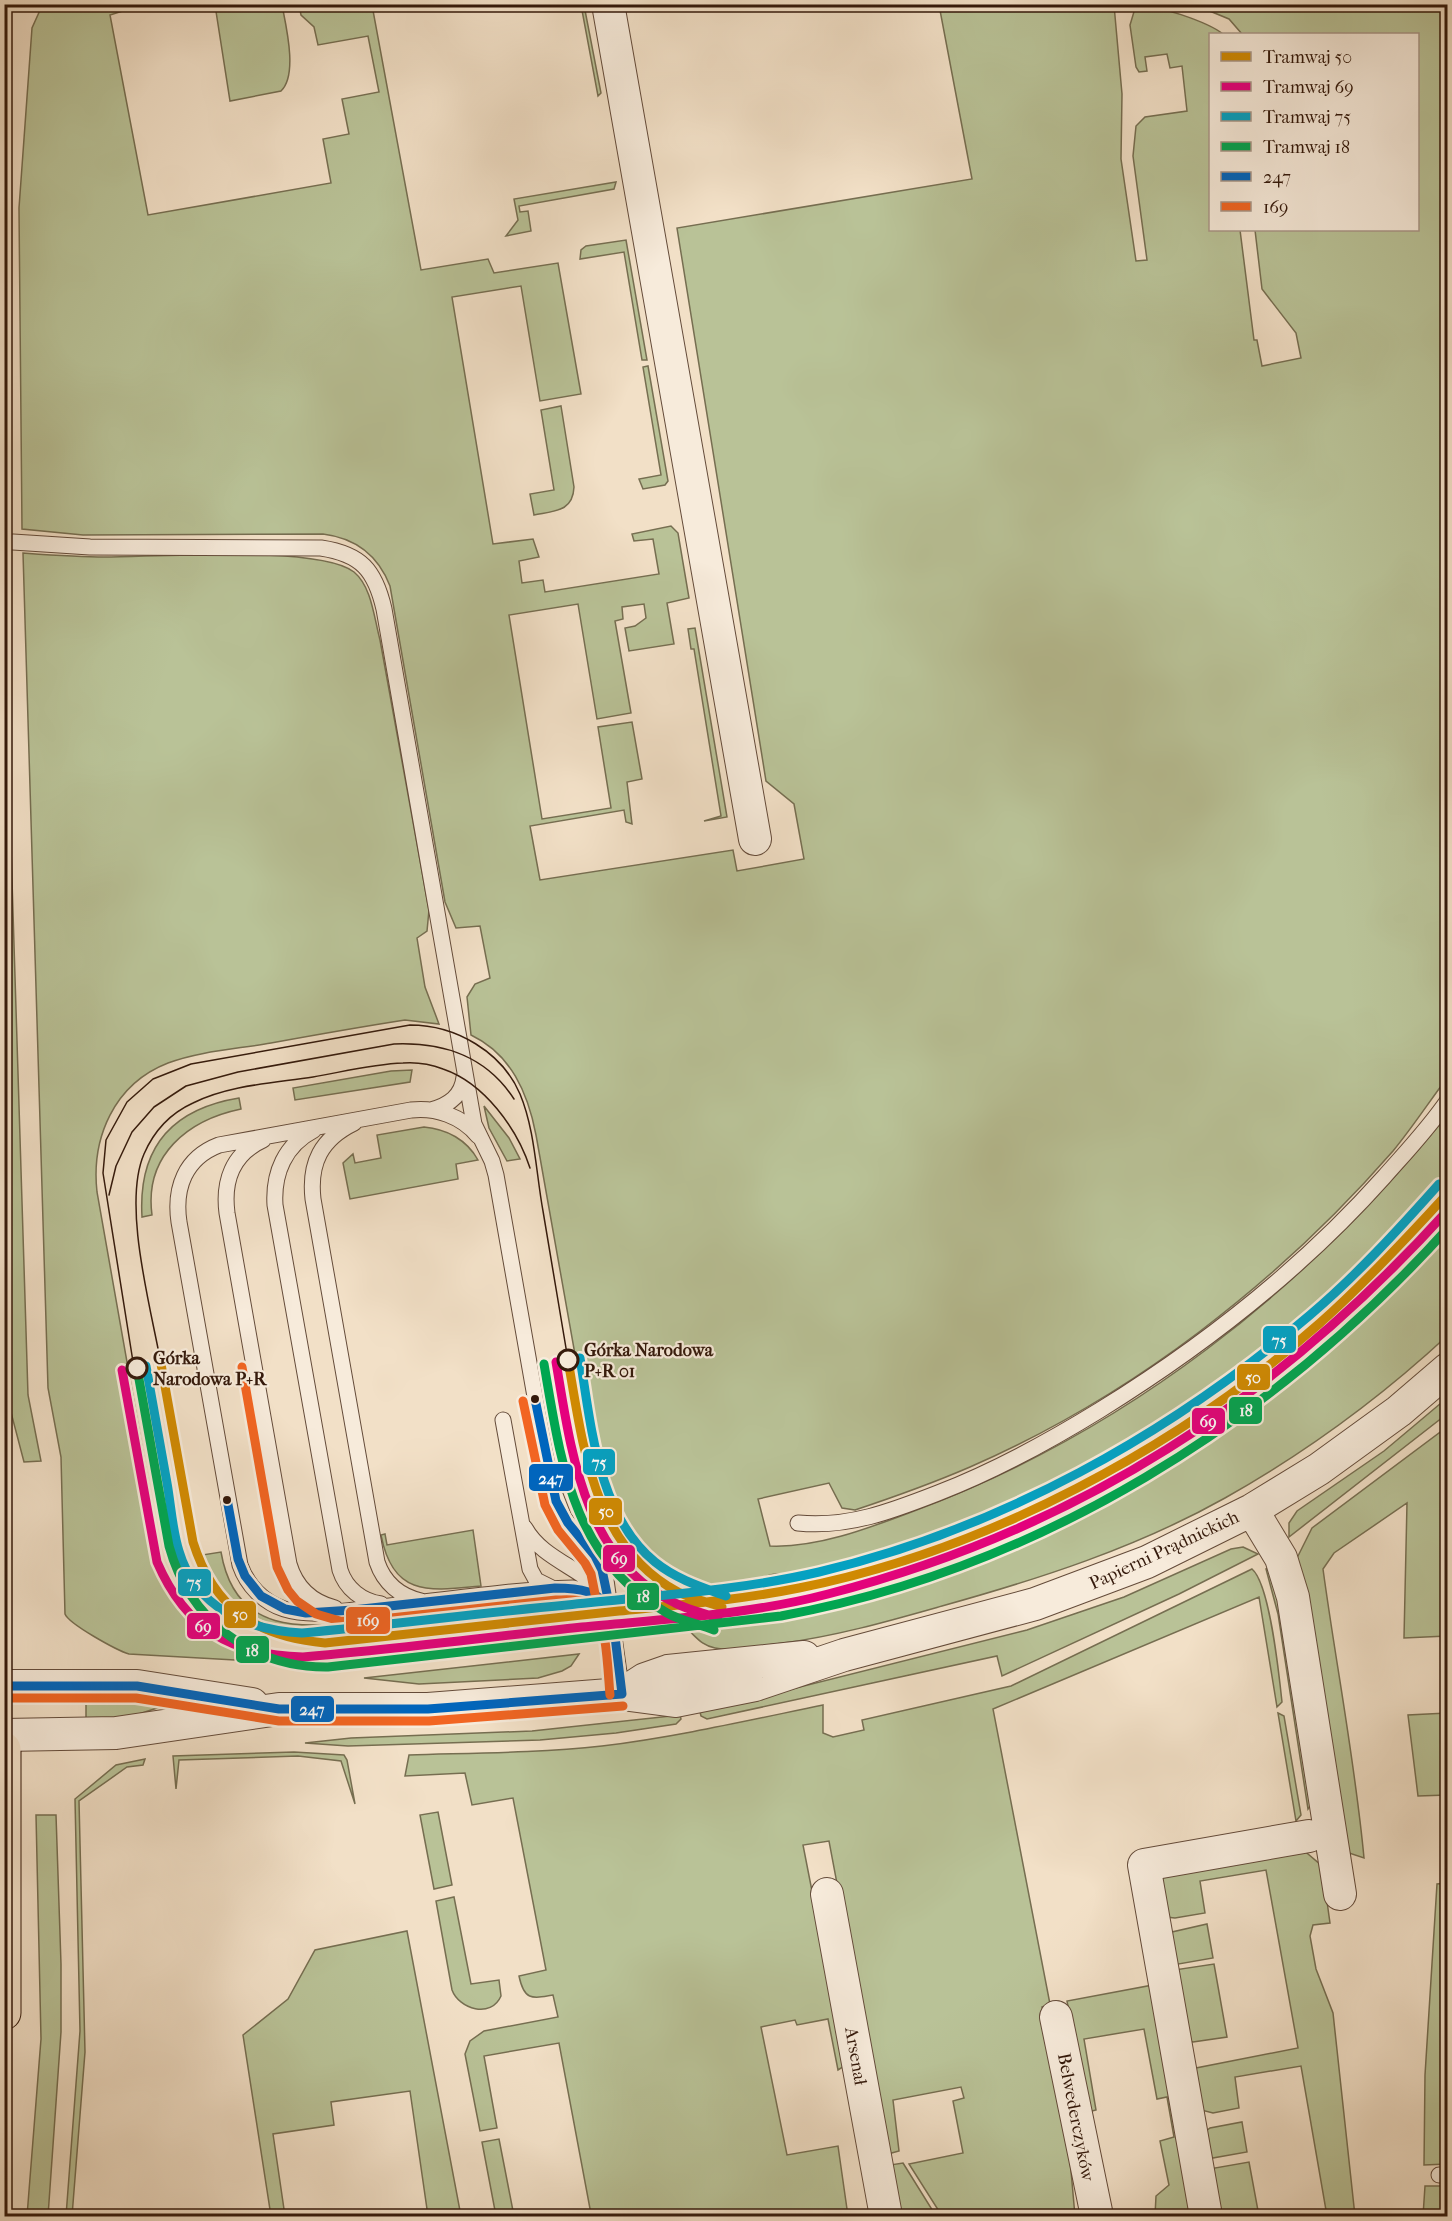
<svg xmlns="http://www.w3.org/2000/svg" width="1452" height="2221" font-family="'IM FELL French Canon',serif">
<rect width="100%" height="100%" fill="#f2e0c7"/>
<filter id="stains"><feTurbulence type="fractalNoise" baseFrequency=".00333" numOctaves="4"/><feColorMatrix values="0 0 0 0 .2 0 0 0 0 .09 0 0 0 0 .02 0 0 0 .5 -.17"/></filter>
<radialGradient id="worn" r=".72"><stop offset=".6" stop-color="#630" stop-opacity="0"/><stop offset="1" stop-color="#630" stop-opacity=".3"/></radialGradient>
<!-- green -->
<path fill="#b9c297" stroke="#766e51" stroke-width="1.5" d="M50 4 128 5 129 9 110 15 148 215 331 183 323 139 349 134 342 99 379 92 368 36 318 45 314 27 301 15 299 5H372L421 270 488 259 494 273 558 263 581 394 540 401 521 286 452 297 493 544 533 539 539 557 519 561 522 583 543 580 545 592 659 574 653 539 634 541 632 534 671 526 678 533 689 598 667 603 674 644 629 651 625 628 635 626 646 618 644 604 622 607 623 619 615 621 631 713 597 719 578 604 509 615 542 819 611 808 598 727 632 722 642 779 627 782 632 824 626 822 624 810 530 826 540 880 733 850 737 871 804 859 794 804 766 781 677 228 972 179 939 5H1114L1122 94 1121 159 1136 261 1147 260 1133 156 1136 126 1145 117 1187 111 1182 66 1170 68 1167 54 1145 57 1147 71 1139 72 1136 67 1130 25 1136 5C1155 4 1208 22 1223 34H1210V230H1240L1254 340H1257L1262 366 1301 358 1296 333 1262 289 1255 230H1418V34H1242L1229 19 1195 5H1447V1078C1429 1102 1412 1128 1393 1151 1278 1283 1131 1397 970 1467 933 1483 894 1497 855 1510L842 1508 829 1483 758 1499 770 1546C818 1548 869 1528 914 1511 1126 1432 1306 1290 1447 1115V1179C1306 1346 1121 1480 911 1548 878 1559 833 1578 797 1578 790 1578 783 1573 775 1574 764 1575 756 1583 742 1586L737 1592C727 1593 715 1597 705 1595 646 1583 609 1519 595 1467L536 1135C528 1093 511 1054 471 1035L467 997 475 984 490 978 480 926 456 928 445 902 390 586C378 555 355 538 323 534L83 535 22 529 19 208 32 28 41 8Z
M215 5H282C286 26 298 75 281 91L230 101Z
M581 5H584L601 93 598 96Z
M616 182 614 189 519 206 520 212 528 211 531 231 506 236 518 220 514 199Z
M626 240 647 360H642L624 252 580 259 581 250 586 246Z
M648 366 668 481 665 485 643 489 639 479 661 475 643 367Z
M561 406 574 487C573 512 554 511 534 515L530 494 554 490 541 410Z
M23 553C51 555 78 557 105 557 156 557 319 545 354 572 372 587 374 618 380 640L429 910 427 931 417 938 425 987 439 1024 405 1020C360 1027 315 1035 271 1043 237 1049 200 1051 168 1063 114 1084 91 1138 97 1192L163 1566 182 1600 211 1633 243 1649 279 1656 235 1660 129 1654C116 1650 69 1624 65 1614L61 1457 48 1388Z
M695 628 727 817 704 821 721 816 694 649H691L688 629Z
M5 655 28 1395 41 1461 24 1462 8 1401 5 1291Z
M412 1070 410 1082 295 1100 293 1088 391 1071Z
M239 1098 241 1109C188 1120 144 1155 152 1215L142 1217C138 1148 172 1109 239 1098Z
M484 1106 509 1138 520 1159 507 1161 489 1128Z
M424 1127C447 1129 467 1140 478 1160L456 1164 458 1179 350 1199 343 1163 353 1154 355 1163 381 1158 377 1135Z
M1447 1228V1336C1380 1398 1305 1453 1225 1498 1136 1548 1039 1579 942 1606 889 1621 837 1636 783 1643 762 1645 736 1652 715 1648 699 1645 695 1634 683 1626H651L644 1618 637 1619C642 1614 695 1608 705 1610 722 1612 738 1617 755 1618 772 1619 790 1617 807 1612 1067 1546 1266 1427 1447 1228Z
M1447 1398V1412L1443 1417 1289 1537V1523L1297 1511 1384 1451Z
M1447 1427V1636L1404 1638 1407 1503 1334 1553 1323 1569C1336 1665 1355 1761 1364 1858L1349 1853 1297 1558 1312 1528Z
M580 1463C592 1523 624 1567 676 1598L635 1603 628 1575 622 1562 569 1494 562 1466Z
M473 1530 481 1586C429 1591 393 1597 381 1535L385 1534 387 1545Z
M1243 1547 1258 1554 1179 1594 1002 1676 997 1656 707 1719 701 1716 700 1712 1027 1630 1124 1597 1231 1549Z
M221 1552C236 1640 310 1627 376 1620 413 1616 450 1612 487 1608L488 1618 320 1634C267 1637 221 1604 202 1555Z
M1272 1566 1313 1802 1308 1809 1278 1614 1266 1569Z
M1252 1569C1270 1584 1279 1675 1282 1702L1277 1707 1259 1597 993 1709 1050 2004 1042 2007 1068 2137 1075 2216H942L909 2164 963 2153 953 2101 964 2098 961 2087 893 2100 899 2151 888 2154 829 1841 803 1845 846 2065 838 2070 828 2019 797 2025 795 2020 761 2027 787 2155 838 2146 848 2216H579L591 2214 559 2043 484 2056 497 2128 480 2131 465 2054 470 2041 484 2031 558 2017 553 1995C531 1999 524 2000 519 1976L546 1970 513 1798 472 1805 465 1773 405 1776 409 1755C473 1753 538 1753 602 1746 676 1737 750 1720 823 1705V1733L833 1737 864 1730 862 1720 1011 1686Z
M563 1601 579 1609 517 1615 515 1605Z
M584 1623 577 1636 526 1642 520 1637 519 1629Z
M490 1632 491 1642 488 1647 379 1660 302 1656C365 1649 427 1641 490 1632Z
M579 1654 571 1666 562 1671 538 1678 419 1684 364 1678Z
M86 1701 157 1703 160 1707 130 1717 86 1723Z
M1278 1713 1284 1716 1301 1815 1296 1821Z
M1447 1713V1795L1418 1796 1408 1715Z
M680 1715 681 1719 676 1724 616 1733 540 1740 348 1746 305 1743 351 1738 532 1731Z
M294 1752 344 1755 347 1760 355 1804 341 1761 298 1756 179 1760 176 1789 173 1756Z
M145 1759 143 1765 127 1767 79 1801 85 2052 72 2216H66L80 2031 75 1799 116 1765Z
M438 1812 452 1885 434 1889 420 1815Z
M36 1815H56L61 1964V2032L48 2216H27L41 2039Z
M1301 1848 1322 1866 1330 1923 1313 1925 1310 1936 1316 1969 1333 2013 1355 2216H1327L1301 2066 1235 2077 1239 2108 1213 2113 1201 2110 1193 2072 1196 2068 1298 2048 1266 1870 1200 1881 1205 1913 1175 1918 1166 1917 1161 1881 1164 1877Z
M1447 1883V2164L1424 2165 1425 2075 1437 1884Z
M454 1897 471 1984 499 1980 501 1996C491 2019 459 2009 452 1990L436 1901Z
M1207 1924 1213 1958 1173 1965 1169 1936 1172 1932Z
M407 1931 461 2216H428L410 2091 331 2102 334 2125 273 2134 285 2216H271L243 2035 288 1999 315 1950Z
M1214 1964 1227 2037 1193 2042 1189 2041 1174 1970Z
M1153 1985 1195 2216H1155L1156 2196 1169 2185 1160 2141 1174 2137 1167 2097 1157 2099 1144 2029 1084 2039 1096 2110 1088 2112 1067 2001Z
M1242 2122 1247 2152 1207 2159 1206 2131 1210 2128Z
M499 2139 514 2216H496L482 2142Z
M1249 2162 1259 2216H1216L1209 2169Z
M903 2163 936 2216H900L890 2165Z
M1425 2186H1447V2216H1423Z"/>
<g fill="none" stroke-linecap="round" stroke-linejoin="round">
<!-- lane casing -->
<g stroke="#644b3a" stroke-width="17">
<path id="lane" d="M13 542 90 547 321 548C361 554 375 570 384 609L474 1124 492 1161 496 1175 550 1482 564 1518 595 1556 606 1580 622 1694
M431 1110C449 1105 462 1096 464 1077
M354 1123C321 1139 309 1163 313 1199L377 1562C384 1583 400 1596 421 1601
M314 1130C285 1145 273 1173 275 1205L340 1570C346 1589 362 1601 381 1604
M478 1136C462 1116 435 1107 411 1110L219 1145C185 1158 174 1188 179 1222L240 1565C247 1585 263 1602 284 1609 313 1618 350 1610 380 1607 444 1600 508 1590 573 1588L593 1593 611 1609
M263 1140C232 1154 223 1182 227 1213L289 1564C296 1588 311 1602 335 1608
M503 1420 530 1569 536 1580 552 1588
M798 1523C848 1528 892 1511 938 1493 995 1471 1048 1442 1100 1410 1205 1345 1301 1270 1384 1177 1406 1152 1429 1128 1448 1100
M525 1528C542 1559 582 1568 605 1594
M1439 2175H1448"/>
</g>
<!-- street casing -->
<g stroke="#644b3a" stroke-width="34">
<path id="street" d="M608 4 755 839
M1252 1510 1281 1558 1293 1597 1340 1894
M4 1686H137L252 1704
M622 1694 645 1679 668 1671 804 1657
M4 1735 116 1733 279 1709H428L622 1694 675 1701 755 1685 844 1655 1035 1604 1147 1562 1252 1510 1319 1469 1399 1411 1448 1369
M827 1894 886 2216
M1056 2017 1097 2216
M1206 2216 1144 1865 1309 1836"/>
</g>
<!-- primary casing -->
<g stroke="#34190b" stroke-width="35">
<path id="primary" d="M4 1749V2013"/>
</g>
<!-- lane -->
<use href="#lane" stroke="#f7ebdb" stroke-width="15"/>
<!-- street -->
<use href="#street" stroke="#f7ebdb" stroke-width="32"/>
<!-- primary -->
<use href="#primary" stroke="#f2e0c7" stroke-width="33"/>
<!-- tram -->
<path stroke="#34190b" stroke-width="1.5" d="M109 1195 116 1166 132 1132 154 1107 186 1086 238 1072 394 1044C444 1042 486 1056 514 1099
M161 1364C151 1308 122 1205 144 1154 154 1131 171 1113 193 1103 229 1085 274 1083 313 1077 342 1072 373 1064 403 1063 416 1062 430 1064 443 1069 484 1083 517 1128 530 1168
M134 1368 103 1173 106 1140 127 1102 153 1079 191 1064 410 1025C456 1025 502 1052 520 1094 535 1130 536 1173 543 1211 551 1261 560 1310 568 1360"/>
<!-- bus-1 casing -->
<g stroke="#f7ebdb" stroke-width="14">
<path id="bus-1" d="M535 1399 556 1501 568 1523 595 1556 602 1570 615 1632
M227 1499 238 1559 245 1576 261 1596 285 1609 306 1613 353 1610 555 1588C578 1588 600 1590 612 1612L622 1694
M4 1686H137L279 1709H428L622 1694"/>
</g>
<!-- bus-2 casing -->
<g stroke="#f7ebdb" stroke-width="14">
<path id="bus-2" d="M242 1367 277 1567 288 1590 297 1601 316 1614 340 1621 354 1622 556 1600C567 1600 584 1598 593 1607 607 1620 608 1675 610 1695
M523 1401 545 1505 558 1530 585 1563 591 1574 603 1634
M4 1698H136L279 1721H429L623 1706"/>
</g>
<!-- bus-1 -->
<use href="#bus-1" stroke="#0065bd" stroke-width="9"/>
<!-- bus-2 -->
<use href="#bus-2" stroke="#f26522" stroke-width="9"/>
<!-- tram-1 casing -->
<g stroke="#f7ebdb" stroke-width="14">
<path id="tram-1" d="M568 1360C583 1446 593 1547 678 1592 692 1599 708 1602 722 1607
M161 1364 193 1542C214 1609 257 1637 325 1643 423 1632 521 1622 619 1611 679 1605 740 1600 799 1588 986 1551 1178 1448 1320 1323 1366 1282 1407 1238 1448 1193"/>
</g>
<!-- tram-2 casing -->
<g stroke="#f7ebdb" stroke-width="14">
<path id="tram-2" d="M556 1362C571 1450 583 1560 675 1603 688 1610 704 1613 718 1618
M122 1370 157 1562C186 1629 231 1655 303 1657 396 1649 489 1637 582 1627 664 1619 748 1615 828 1594 1077 1530 1276 1400 1448 1210"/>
</g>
<!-- tram-3 casing -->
<g stroke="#f7ebdb" stroke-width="14">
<path id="tram-3" d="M580 1358C591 1425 598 1516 655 1562 676 1579 701 1587 726 1596
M146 1366C153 1405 160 1444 167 1483 171 1505 172 1529 179 1551 196 1608 246 1630 302 1633 390 1625 479 1613 567 1605 651 1596 737 1591 819 1572 1000 1529 1169 1435 1310 1315 1357 1275 1398 1230 1439 1184"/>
</g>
<!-- tram-4 casing -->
<g stroke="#f7ebdb" stroke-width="14">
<path id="tram-4" d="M544 1364C561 1462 572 1559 667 1613 681 1621 699 1624 714 1630
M137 1368 169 1546C189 1619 251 1668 328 1667L781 1616C1039 1569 1273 1422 1448 1228"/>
</g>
<!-- tram-1 -->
<use href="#tram-1" stroke="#d08a02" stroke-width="9"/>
<!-- tram-2 -->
<use href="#tram-2" stroke="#e5007d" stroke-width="9"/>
<!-- tram-3 -->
<use href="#tram-3" stroke="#03a2c4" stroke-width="9"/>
<!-- tram-4 -->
<use href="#tram-4" stroke="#00a651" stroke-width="9"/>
</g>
<!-- markers -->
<g fill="#f7ebdb" stroke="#34190b" stroke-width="3">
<circle cx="568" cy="1360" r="10"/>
<circle cx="137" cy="1368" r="10"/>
</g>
<g fill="#34190b" stroke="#f7ebdb" stroke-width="2">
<circle cx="535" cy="1399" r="5"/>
<circle cx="227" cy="1500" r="5"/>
</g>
<g text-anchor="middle" stroke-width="4.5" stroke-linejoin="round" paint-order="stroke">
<!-- stop labels -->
<g font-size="18" font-weight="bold" fill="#34190b" stroke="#f7ebdb" text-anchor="start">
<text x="584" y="1356">Górka Narodowa<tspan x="584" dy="21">P+R 01</tspan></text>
<text x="153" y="1364">Górka<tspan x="153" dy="21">Narodowa P+R</tspan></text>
</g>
<!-- street labels -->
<g font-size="18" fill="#34190b" stroke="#f7ebdb">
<text transform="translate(1164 1550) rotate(-25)" y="6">Papierni Prądnickich</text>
<text transform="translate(856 2056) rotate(80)" y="6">Arsenał</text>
<text transform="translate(1076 2117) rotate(79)" y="6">Belwederczyków</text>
</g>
</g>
<g stroke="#f7ebdb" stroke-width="2">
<rect x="1262" y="1325" width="35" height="29" rx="6" fill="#03a2c4"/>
<rect x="1236" y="1363" width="35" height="28" rx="6" fill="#d08a02"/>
<rect x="1228" y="1396" width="35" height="29" rx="6" fill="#00a651"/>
<rect x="1191" y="1407" width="35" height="28" rx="6" fill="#e5007d"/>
<rect x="582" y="1448" width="34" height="28" rx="6" fill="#03a2c4"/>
<rect x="528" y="1463" width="46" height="29" rx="6" fill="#0065bd"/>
<rect x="588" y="1497" width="35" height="29" rx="6" fill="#d08a02"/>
<rect x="602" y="1544" width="34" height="29" rx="6" fill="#e5007d"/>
<rect x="177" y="1568" width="35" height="29" rx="6" fill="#03a2c4"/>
<rect x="626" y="1582" width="34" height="29" rx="6" fill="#00a651"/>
<rect x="223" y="1600" width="34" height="29" rx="6" fill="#d08a02"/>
<rect x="345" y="1606" width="46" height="29" rx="6" fill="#f26522"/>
<rect x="186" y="1612" width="35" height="28" rx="6" fill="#e5007d"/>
<rect x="235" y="1635" width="35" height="29" rx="6" fill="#00a651"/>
<rect x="290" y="1695" width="45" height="28" rx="6" fill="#0065bd"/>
</g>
<g font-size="16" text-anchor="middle" font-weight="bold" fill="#fff">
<text x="1279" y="1346">75</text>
<text x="1253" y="1383">50</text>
<text x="1246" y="1416">18</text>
<text x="1208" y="1427">69</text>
<text x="599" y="1468">75</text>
<text x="551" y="1484">247</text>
<text x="606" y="1517">50</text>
<text x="619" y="1564">69</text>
<text x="194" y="1588">75</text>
<text x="643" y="1602">18</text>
<text x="240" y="1620">50</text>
<text x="368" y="1626">169</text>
<text x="203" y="1632">69</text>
<text x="252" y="1656">18</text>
<text x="312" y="1715">247</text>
</g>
<!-- margin -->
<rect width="1452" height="2221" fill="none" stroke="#f2e0c7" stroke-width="24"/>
<rect x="6" y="6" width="1440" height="2209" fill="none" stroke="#34190b" stroke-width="3"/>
<rect x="12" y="12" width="1428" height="2197" fill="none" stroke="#34190b" stroke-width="1.5"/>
<!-- legend -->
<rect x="1209" y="33" width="210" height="198" fill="#f7ebdb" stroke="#a99788" stroke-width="1.5"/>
<rect x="1221" y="52" width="30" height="9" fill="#d08a02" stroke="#a99788" stroke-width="1.5"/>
<text x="1263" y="63" font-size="18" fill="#34190b">Tramwaj 50</text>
<rect x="1221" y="82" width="30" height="9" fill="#e5007d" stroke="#a99788" stroke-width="1.5"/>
<text x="1263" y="93" font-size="18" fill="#34190b">Tramwaj 69</text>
<rect x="1221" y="112" width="30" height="9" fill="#03a2c4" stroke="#a99788" stroke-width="1.5"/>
<text x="1263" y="123" font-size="18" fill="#34190b">Tramwaj 75</text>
<rect x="1221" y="142" width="30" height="9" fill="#00a651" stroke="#a99788" stroke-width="1.5"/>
<text x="1263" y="153" font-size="18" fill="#34190b">Tramwaj 18</text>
<rect x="1221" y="172" width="30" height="9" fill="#0065bd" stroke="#a99788" stroke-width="1.5"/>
<text x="1263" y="183" font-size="18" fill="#34190b">247</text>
<rect x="1221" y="202" width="30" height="9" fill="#f26522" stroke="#a99788" stroke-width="1.5"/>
<text x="1263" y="213" font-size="18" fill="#34190b">169</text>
<rect width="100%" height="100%" filter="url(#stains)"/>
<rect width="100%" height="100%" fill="url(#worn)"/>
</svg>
